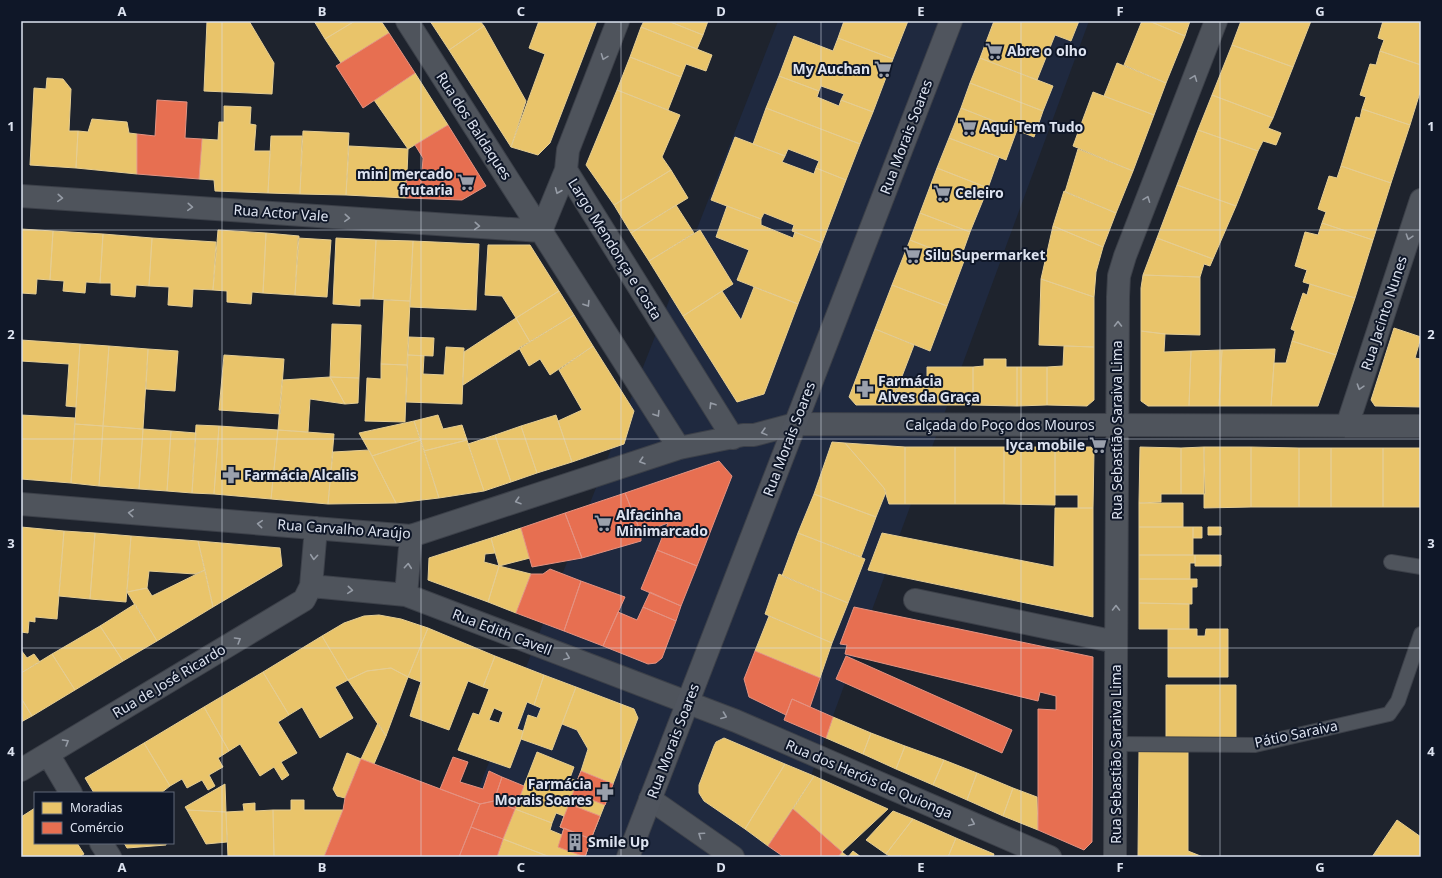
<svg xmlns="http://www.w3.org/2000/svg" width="1442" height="878" font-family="'Noto Sans',sans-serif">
<rect width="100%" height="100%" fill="#1e232d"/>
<!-- built -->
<path fill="#1f293f" d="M778 21H1089L781 857H452Z"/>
<!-- homes -->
<path fill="#e9c46a" stroke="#e5cd92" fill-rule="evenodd" d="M207 21H249L274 63 272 94 204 91Z
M314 21H355L325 39Z
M355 21H381L389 33 341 63 325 39Z
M430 21H480L484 26 449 50Z
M539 21H597L550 143 538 155 511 147 545 54 529 48Z
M644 21H668L703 35 697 49 641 27Z
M668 21H708L703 35Z
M844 21H908L893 59 838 38Z
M994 21H1079L1071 41 1055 35 1037 80 980 58Z
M1142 21H1149L1185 36 1166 83 1124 65Z
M1149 21H1190L1185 36Z
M1241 21H1311L1293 67 1232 45Z
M1383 21H1421V65L1380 51 1384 40 1378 38Z
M484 26 526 101 511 147 449 50Z
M641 27 712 55 706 71 686 64 681 77 630 57Z
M794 36 833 51 838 38 893 59 873 112 841 100 844 94 821 86 819 91 779 76Z
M1232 45 1293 67 1273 118 1212 95Z
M1380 51 1421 65V89L1410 125 1362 109 1366 97 1360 95 1370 64 1376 65Z
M630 57 681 77 668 110 617 90Z
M980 58 1053 86 1043 111 970 83Z
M1117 63 1166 83 1154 115 1104 96Z
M415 73 448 125 408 149 374 100Z
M779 76 819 91 817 97 839 106 841 100 873 112 860 144 766 108Z
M47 78 63 79 71 89 69 131H78L76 168 30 165 34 88 46 89Z
M970 83 1043 111 1034 137 961 108Z
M617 90 680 115 662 157 671 170 614 205 586 165Z
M1093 92 1154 115 1133 171 1073 146Z
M1212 95 1273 118 1268 128 1281 133 1276 145 1263 141 1258 151 1198 130Z
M224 106 251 107 250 124 256 125 254 151H270L268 193 215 191 214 180 199 179 202 139 218 140 219 122H224Z
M766 108 860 144 846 180 816 168 819 161 788 149 785 156 753 144Z
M961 108 1017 130 1006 160 949 138Z
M1362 109 1410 125 1391 183 1341 166 1356 117 1360 118Z
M92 119 127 122 129 133 137 134V174L76 168 78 131 88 132Z
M1198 130 1258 151 1236 206 1177 185Z
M303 131 349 133 346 195 300 194Z
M271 136H302L300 194 268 193Z
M735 137 785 156 782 162 814 174 816 168 846 180 822 243 792 231 794 225 764 213 761 219 711 200Z
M949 138 999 157 988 188 937 168Z
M349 146 408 149 406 198 346 195Z
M1078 149 1133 171 1116 213 1065 192Z
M1341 166 1391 183 1373 240 1322 223 1326 212 1318 209 1329 176 1337 178Z
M937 168 988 188 970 232 920 213Z
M671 170 688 198 631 233 614 205Z
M1177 185 1236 206 1213 259 1157 238Z
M1064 191 1116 213 1103 247 1053 226Z
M676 205 694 233 649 261 631 233Z
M727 206 761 219V225L793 238 795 232 822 243 798 304 737 280 749 250 716 237Z
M920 213 970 232 960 260 910 240Z
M1322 223 1373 240 1355 298 1303 282 1307 270 1295 266 1305 232 1318 235Z
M1053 226 1103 247 1096 272 1094 297 1041 279Z
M21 229 53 231 50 280 37 279 36 294 21 293Z
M218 230 266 233 263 293 252 292 251 304 227 302V291L213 290Z
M700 230 733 284 683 316 649 261Z
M53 231 103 234 100 283 86 282 85 293 63 291 64 281 50 280Z
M266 233 299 236 295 295 263 293Z
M103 234 152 238 149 286 136 285 135 297 111 295V283H100Z
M152 238 216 242 213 290 193 289 192 307 168 305 169 287 149 286Z
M298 238 331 240 327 297 295 295Z
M336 238 376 240 373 299H360V306L333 304Z
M1157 238 1213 259 1210 266 1204 264 1200 277 1143 275Z
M376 240 413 241 410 301 373 299Z
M910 240 964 261 947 306 892 285Z
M413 241 479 244 476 310 410 307Z
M488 245H530L559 291 516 318 502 296 485 295Z
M1143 275 1200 277V335L1165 334 1141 331V288Z
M1041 279 1094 297V347L1039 345Z
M1310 284 1355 298 1336 355 1292 341 1295 331 1291 329 1303 293 1307 295Z
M892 285 947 306 930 351 875 329Z
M754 287 798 304 764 394 737 402 683 316 722 291 741 320Z
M559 291 574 315 530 342 516 318Z
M384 300 410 301 407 365 381 364Z
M574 315 593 346 550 375 540 359 529 366 519 348Z
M516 318 530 342 463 385 464 352Z
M332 324 361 325 359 378 330 377Z
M1394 328 1421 337 1415 358 1421 359V407L1375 406 1371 400Z
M875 329 914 345 891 405H856L849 397Z
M1141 331 1165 334 1164 352 1191 351 1189 406H1148L1141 401Z
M409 337 434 338 433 356 408 355Z
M21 340 80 344 76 407 66 406 69 364 21 361Z
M1292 341 1336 355 1318 406H1271L1274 363H1286Z
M80 344 109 346 103 426 75 424Z
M109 346 148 349 143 429 103 426Z
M593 346 634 411 624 444 572 462 558 421 582 410 559 370Z
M1064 346 1094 347V400L1087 406 1047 405V367L1063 366Z
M446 347 464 348 462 404 406 402 408 355 424 356 423 374 444 375Z
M148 349 178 351 175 391 146 389Z
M1275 349 1271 406H1219L1222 350Z
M1222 350 1219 406H1189L1191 351Z
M224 355 284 359 280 414 219 410Z
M984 359H1006V367H1017V406L973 405V367L984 366Z
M381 364 407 365 405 422 365 421 367 378 381 379Z
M927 367H973V405H927Z
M1017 367H1047V405L1017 406Z
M330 377 345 404 310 399 308 432 278 430 282 380Z
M330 377 359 378 358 403 345 404Z
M899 381 927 384V405H891Z
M21 415 75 418 71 483 21 479Z
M438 415 443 429 462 425 467 440 424 451 414 421Z
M556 415 572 462 537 473 521 426Z
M414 421 421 440 372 456 359 433Z
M75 424 103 426 99 486 71 483Z
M196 425 219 426 214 494 192 493Z
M103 426 143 429 139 489 99 486Z
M219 426 278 430 271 499 214 494Z
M521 426 537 473 511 482 495 435Z
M143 429 171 431 167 491 139 489Z
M278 430 334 434 328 504 271 499Z
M171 431 196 433 192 493 167 491Z
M495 435 511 482 484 491 468 444Z
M421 440 439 498 396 503 372 456Z
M467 440 484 491 439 498 424 451Z
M832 442 845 443 884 488 886 492 876 517 814 494Z
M845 443 905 447V504H889L884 488Z
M905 447H955V504H905Z
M955 447H1004V504H955Z
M1004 447H1055V505L1004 504Z
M1055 447H1091L1094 451 1093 508H1078V495H1055Z
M1140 447 1181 448V494H1161V502L1139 503Z
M1204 447H1251V507L1204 508Z
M1204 447 1205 494H1181V448Z
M1251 447 1299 448V507H1251Z
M1299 448H1331V507H1299Z
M1331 448H1383V507H1331Z
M1383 448H1421V507H1383Z
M369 450 396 503 328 504 333 452Z
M814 494 876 517 861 557 798 533Z
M1139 503H1183V527H1139Z
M1055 508H1093V617L868 570 882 533 1054 567Z
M21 527 64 531 57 619 35 617V622L29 621 28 633 21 632Z
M1139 527H1193V555H1139Z
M1193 527H1202V538H1193Z
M1208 527H1221V535H1208Z
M521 528 530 558 499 566 491 538Z
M64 531 95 533 90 599 59 596Z
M95 533 131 536 126 602 90 599Z
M798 533 865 559 848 603 782 576Z
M131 536 198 541 205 570 195 574 149 571 147 588 127 592Z
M491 538 495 553 485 554 484 562 499 566 488 602 428 580 429 558Z
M198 541 280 548 282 566 213 607Z
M1139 555H1195V563H1190V579H1139Z
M1195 555H1221V566H1195Z
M499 566 531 574 516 613 488 602Z
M205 570 213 607 157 641 127 592 147 588 152 596Z
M779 574 848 603 832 643 765 614Z
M1139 579H1197V587H1192V604L1139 603Z
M1139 603 1189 604V629H1139Z
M135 604 157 641 123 661 100 626Z
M379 615 401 619 428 628 408 677 391 668 367 671 348 680 322 636 344 623 364 616Z
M769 616 832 643 820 678 755 651Z
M100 626 123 661 75 690 52 654Z
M428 628 495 656 483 687 468 681 449 730 410 716 421 682 408 677Z
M1168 629H1197V636H1205L1206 629H1228V677H1168Z
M322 636 348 680 335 687 353 718 320 738 302 707 289 715 263 672Z
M21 650 27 658 34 654 40 662 21 673Z
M52 654 75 690 32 716 21 698V673Z
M495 656 544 675 534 705 527 702 517 729 523 731 521 739 510 768 458 750 473 713 479 715 489 689 483 687ZM494 708 503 712 499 723 489 720Z
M391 668 408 677 386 736 348 680 367 671Z
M263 672 289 715 278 722 297 753 281 762 289 775 282 780 274 767 260 776 240 744 229 751 204 707Z
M544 675 576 687 552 750 521 739 528 715 537 718 541 708 534 705Z
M1166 685H1236V740H1166Z
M576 687 634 709 638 718 613 784 581 771 588 749 577 730 562 724Z
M21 698 32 716 21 722Z
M204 707 229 751 218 758 223 767 209 775 215 786 208 790 202 780 187 788 182 779 170 786 144 743Z
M833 717 871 733 863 754 826 738Z
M378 723 386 736 374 764 361 759Z
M871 733 905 746 896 769 863 754Z
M724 738 785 764 745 829 704 801 699 793V785L714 746 716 742Z
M144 743 170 786 161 793H94L85 778Z
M905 746 944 760 933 785 896 769Z
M1139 749H1188V851L1203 857H1138Z
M537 752 574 767 570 778 577 781 581 771 613 784 591 839 560 827 564 816 556 813 552 823 515 809Z
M347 753 361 759 345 798 337 796 333 789Z
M944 760 977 773 967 800 933 785Z
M785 764 814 776 768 846 745 829Z
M977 773 1013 788 1003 816 967 800Z
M814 776 888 809 842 852 793 809Z
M225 784 226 812 187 810 185 807Z
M1013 788 1037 797 1038 830 1003 816Z
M291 800H304V810H343L324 857H274L273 810H291Z
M255 803V811L273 810 274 857H228L226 812 244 811 243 804Z
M35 808V843H77L84 854 79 857H21V817Z
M515 809 552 823 550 830 562 835 564 828 591 839 585 857H550L503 839Z
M187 810 226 812 227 842 206 844Z
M893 811 913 819 886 854 866 840Z
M913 819 956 838 948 857H904L901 855 899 857H891L886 854Z
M1397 820 1421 837V857H1372Z
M956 838 994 854 993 857H948Z
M503 839 550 857H497Z
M124 843H166V845L127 848Z
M853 851 861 857H838L842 852 848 857Z"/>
<!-- shops -->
<path fill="#e76f51" stroke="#e49281" d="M389 33 415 73 363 108 336 66Z
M157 100 187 102 185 138 202 139 199 179 137 174V134L155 136Z
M448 125 486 186 462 200 406 198 407 171 422 172 423 158 415 145Z
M719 461 732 476 697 566 657 550 668 523 641 533 625 493Z
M625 493 641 533V541L582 558 565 513Z
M565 513 582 558 532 567 521 528Z
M657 550 697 566 681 606 641 589Z
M550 569 581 581 564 631 516 613 531 574H543Z
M581 581 625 597 603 646 564 631Z
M650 592 681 606 676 621 643 607Z
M643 607 676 621 662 658 656 663 648 664 603 646 618 612 637 620Z
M854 607 1093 657 1092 842 1084 850 1038 830V709L1056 710V696L1040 692 1038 701 845 654 847 645 840 644Z
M755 651 820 678 810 707 792 699 786 715 749 697 744 679Z
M846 656 1012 730 1002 753 836 679Z
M792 699 833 717 826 738 784 720Z
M453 757 468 762 460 782 483 789 489 771 502 777 494 801 480 804 440 789Z
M361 759 480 804 459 857H324L343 810 345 798Z
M581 771 613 784 605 805 582 796 577 807 569 804Z
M502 777 524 786 515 809 494 801Z
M494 801 515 809 503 839 471 827 480 804Z
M569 804 600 816 591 839 560 827Z
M793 809 842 852 838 857H784L768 846Z
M471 827 503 839 497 857H459Z
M564 828 591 839 585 857 558 847Z"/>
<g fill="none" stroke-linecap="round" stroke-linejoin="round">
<!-- lane casing -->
<g stroke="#3c4049" stroke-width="16">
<path id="lane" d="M1391 562 1421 567
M1116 744 1255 745 1389 714 1398 701 1421 634"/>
</g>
<!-- street casing -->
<g stroke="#3c4049" stroke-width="24">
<path id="street" d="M407 21 541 231
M566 170 568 150 618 21
M21 196 541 231
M1347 426 1421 200
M679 448 541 231 566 170 733 438
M21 504 411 536 679 448 743 435H754L795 424 1421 426
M311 586 406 595 736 721 1050 857
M406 595 411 536
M915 600 1116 642
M48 754 71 793
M21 770 304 600 311 586 316 528
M650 799 733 857
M101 843 110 857
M1115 857 1118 297 1119 276 1125 256 1216 21"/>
</g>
<!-- secondary casing -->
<g stroke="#3c4049" stroke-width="24">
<path id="secondary" d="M628 857 951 21"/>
</g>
<!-- lane -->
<use href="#lane" stroke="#4f545c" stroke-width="14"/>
<!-- street -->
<use href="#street" stroke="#4f545c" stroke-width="22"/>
<!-- secondary -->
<use href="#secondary" stroke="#50555e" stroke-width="22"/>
</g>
<!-- one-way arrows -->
<defs><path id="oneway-chevron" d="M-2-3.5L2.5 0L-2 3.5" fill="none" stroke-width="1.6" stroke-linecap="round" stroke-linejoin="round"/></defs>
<g stroke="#969ca6">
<use href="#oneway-chevron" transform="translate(604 57) rotate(111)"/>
<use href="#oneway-chevron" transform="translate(1194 78) rotate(-69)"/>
<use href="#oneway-chevron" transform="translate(558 191) rotate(113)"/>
<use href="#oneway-chevron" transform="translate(60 198) rotate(4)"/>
<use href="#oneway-chevron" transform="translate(1147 199) rotate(-69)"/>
<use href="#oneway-chevron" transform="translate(190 207) rotate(4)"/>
<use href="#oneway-chevron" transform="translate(347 218) rotate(4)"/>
<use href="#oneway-chevron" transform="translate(477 226) rotate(4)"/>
<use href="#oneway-chevron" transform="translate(1409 237) rotate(108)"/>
<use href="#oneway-chevron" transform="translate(587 304) rotate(58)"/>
<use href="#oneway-chevron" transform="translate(1118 324) rotate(-90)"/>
<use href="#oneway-chevron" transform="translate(1360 387) rotate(108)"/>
<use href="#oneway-chevron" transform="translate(712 405) rotate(-122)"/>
<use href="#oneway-chevron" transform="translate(657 414) rotate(58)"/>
<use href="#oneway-chevron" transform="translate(764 432) rotate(165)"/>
<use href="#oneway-chevron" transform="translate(642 461) rotate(162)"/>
<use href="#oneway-chevron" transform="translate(518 501) rotate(162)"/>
<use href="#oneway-chevron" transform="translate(131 513) rotate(-175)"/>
<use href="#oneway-chevron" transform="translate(260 524) rotate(-175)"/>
<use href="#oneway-chevron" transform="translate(314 557) rotate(95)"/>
<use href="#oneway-chevron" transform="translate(408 566) rotate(-85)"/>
<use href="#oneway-chevron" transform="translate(350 590) rotate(5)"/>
<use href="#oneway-chevron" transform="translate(1116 608) rotate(-90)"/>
<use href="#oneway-chevron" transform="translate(238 640) rotate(-31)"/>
<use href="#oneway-chevron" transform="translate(567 657) rotate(21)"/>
<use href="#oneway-chevron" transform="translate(724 716) rotate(21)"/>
<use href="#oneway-chevron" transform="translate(66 742) rotate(-31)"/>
<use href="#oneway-chevron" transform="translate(972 823) rotate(23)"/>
<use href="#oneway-chevron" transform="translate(701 835) rotate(-145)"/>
</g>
<!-- grid -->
<path fill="none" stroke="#dde3f0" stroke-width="1" stroke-opacity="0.55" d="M222 21V857M421 21V857M621 21V857M821 21V857M1021 21V857M1220 21V857M21 230H1421M21 439H1421M21 648H1421"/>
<!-- icons -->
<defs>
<g id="supermarket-bare" transform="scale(1.38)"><path d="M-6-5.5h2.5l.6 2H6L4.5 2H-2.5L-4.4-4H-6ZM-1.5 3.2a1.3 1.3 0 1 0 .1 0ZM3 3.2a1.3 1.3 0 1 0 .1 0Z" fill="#9aa0ac" stroke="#0f1728" stroke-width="2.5" paint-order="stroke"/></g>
<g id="pharmacy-bare" transform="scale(1.38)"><path d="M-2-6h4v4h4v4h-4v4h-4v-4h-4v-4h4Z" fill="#9aa0ac" stroke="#0f1728" stroke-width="2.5" paint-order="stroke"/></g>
<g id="building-bare" transform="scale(1.38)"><path d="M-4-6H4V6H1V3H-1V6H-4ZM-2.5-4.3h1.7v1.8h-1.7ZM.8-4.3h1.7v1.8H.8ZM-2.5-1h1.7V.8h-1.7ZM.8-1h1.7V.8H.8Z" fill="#9aa0ac" stroke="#0f1728" stroke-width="2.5" paint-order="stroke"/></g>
</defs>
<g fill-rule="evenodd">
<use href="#supermarket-bare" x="994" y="51"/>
<use href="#supermarket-bare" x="883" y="69"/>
<use href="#supermarket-bare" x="968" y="127"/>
<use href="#supermarket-bare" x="466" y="182"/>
<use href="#supermarket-bare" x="942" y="193"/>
<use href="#supermarket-bare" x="912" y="255"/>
<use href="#pharmacy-bare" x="865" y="389"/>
<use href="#supermarket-bare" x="1098" y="445"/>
<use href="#pharmacy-bare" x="231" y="475"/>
<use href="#supermarket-bare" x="603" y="523"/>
<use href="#pharmacy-bare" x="605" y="792"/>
<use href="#building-bare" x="575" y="842"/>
</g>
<g text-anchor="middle" stroke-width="4" stroke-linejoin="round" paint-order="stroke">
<!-- poi labels -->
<g font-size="14" font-weight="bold" fill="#dde3f0" stroke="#0f1728" text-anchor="start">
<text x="1007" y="56">Abre o olho</text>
<text x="870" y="74" text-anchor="end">My Auchan</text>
<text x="981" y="132">Aqui Tem Tudo</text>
<text x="453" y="179" text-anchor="end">mini mercado<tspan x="453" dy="16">frutaria</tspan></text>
<text x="955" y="198">Celeiro</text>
<text x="925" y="260">Silu Supermarket</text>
<text x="878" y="386">Farmácia<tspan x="878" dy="16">Alves da Graça</tspan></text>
<text x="1085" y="450" text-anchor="end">lyca mobile</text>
<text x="244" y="480">Farmácia Alcalis</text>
<text x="616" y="520">Alfacinha<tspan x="616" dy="16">Minimarcado</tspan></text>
<text x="592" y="789" text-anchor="end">Farmácia<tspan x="592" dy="16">Morais Soares</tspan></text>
<text x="588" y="847">Smile Up</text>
</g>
<!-- street labels -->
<g font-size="14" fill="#dde3f0" stroke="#0f1728">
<text transform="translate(474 126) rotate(57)" y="5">Rua dos Baldaques</text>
<text transform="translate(906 137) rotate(-69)" y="5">Rua Morais Soares</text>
<text transform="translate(281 213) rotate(4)" y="5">Rua Actor Vale</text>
<text transform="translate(615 249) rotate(58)" y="5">Largo Mendonça e Costa</text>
<text transform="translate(1384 313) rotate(-72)" y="5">Rua Jacinto Nunes</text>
<text x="1000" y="430">Calçada do Poço dos Mouros</text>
<text transform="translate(1117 430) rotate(-90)" y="5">Rua Sebastião Saraiva Lima</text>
<text transform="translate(789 439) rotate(-69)" y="5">Rua Morais Soares</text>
<text transform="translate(344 529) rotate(4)" y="5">Rua Carvalho Araújo</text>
<text transform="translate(502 632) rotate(21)" y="5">Rua Edith Cavell</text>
<text transform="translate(169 681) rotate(-31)" y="5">Rua de José Ricardo</text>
<text transform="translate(1296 734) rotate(-12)" y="5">Pátio Saraiva</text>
<text transform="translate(673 741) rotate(-69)" y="5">Rua Morais Soares</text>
<text transform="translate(1116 754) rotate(-90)" y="5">Rua Sebastião Saraiva Lima</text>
<text transform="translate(869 779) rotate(23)" y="5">Rua dos Heróis de Quionga</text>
</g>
</g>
<!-- border -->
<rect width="1442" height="878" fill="none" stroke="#0f1728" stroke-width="44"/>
<!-- legend -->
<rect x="34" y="792" width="140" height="52" fill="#0f1728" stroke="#616978"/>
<rect x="42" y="802" width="20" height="12" fill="#e9c46a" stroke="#616978"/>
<text x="70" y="812" font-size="12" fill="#dde3f0">Moradias</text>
<rect x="42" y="822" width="20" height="12" fill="#e76f51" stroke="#616978"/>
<text x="70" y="832" font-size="12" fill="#dde3f0">Comércio</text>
<rect x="22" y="22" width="1398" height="834" fill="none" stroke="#dde3f0" stroke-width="1.5"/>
<g font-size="13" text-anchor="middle" font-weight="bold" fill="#dde3f0">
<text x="122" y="16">A</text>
<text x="322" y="16">B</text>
<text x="521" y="16">C</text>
<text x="721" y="16">D</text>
<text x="921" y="16">E</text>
<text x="1120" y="16">F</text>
<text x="1320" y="16">G</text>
<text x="11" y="131">1</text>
<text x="1431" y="131">1</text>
<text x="11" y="339">2</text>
<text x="1431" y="339">2</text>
<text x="11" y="548">3</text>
<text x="1431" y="548">3</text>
<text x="11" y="756">4</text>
<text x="1431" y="756">4</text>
<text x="122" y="872">A</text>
<text x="322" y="872">B</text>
<text x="521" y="872">C</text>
<text x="721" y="872">D</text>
<text x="921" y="872">E</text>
<text x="1120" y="872">F</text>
<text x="1320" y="872">G</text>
</g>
</svg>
